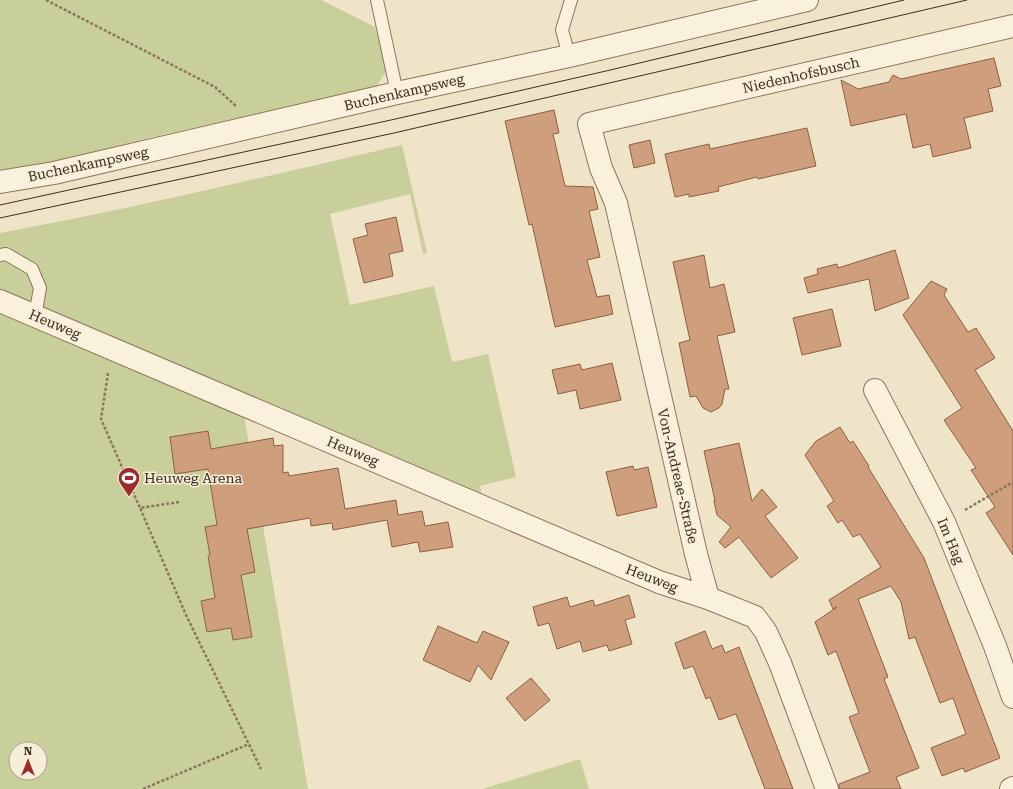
<svg xmlns="http://www.w3.org/2000/svg" width="1013" height="789" font-family="'Roboto Serif',serif">
<rect width="100%" height="100%" fill="#f0e4c8"/>
<!-- green -->
<path fill="#c9cf9b" fill-rule="evenodd" d="M0 0H321L375 27 387 70 376 87 157 136 53 162 0 172Z
M402 145 427 253 423 254 410 194 330 214 350 305 434 286 452 362 488 354 516 477 480 486 482 496 187 371 0 289V233C135 208 268 176 402 145Z
M0 311 243 409 308 789H0ZM16 749H40V773H16Z
M580 759 589 789H482Z"/>
<!-- building -->
<path fill="#cf9f7d" stroke="#8d5f41" d="M994 58 1001 86 988 89 993 111 964 118 971 148 933 157 930 144 913 148 906 114 851 126 841 80 858 89 889 82 893 75 901 79Z
M554 110 559 133 553 134 565 186 593 187 598 209 589 211 600 257 587 260 597 297 609 295 613 314 555 327 532 224 529 225 505 121Z
M807 128 816 166 758 179 757 177 718 187 719 191 689 197V194L675 197 665 154 709 144 710 149Z
M650 140 655 163 634 168 629 145Z
M396 217 403 251 389 254 393 276 364 283 353 239 368 235 365 224Z
M895 250 909 298 875 311 869 279 808 293 804 278 818 274 817 269 837 264 838 268Z
M704 255 710 288 724 284 735 332 717 336 729 389H725L722 404 719 408 711 412 703 408 696 396 690 397 679 343 690 340 673 262Z
M931 281 947 289 944 295 968 332 976 328 995 358 975 370 1013 431V555L986 513 995 507 971 470 976 468 944 420 962 408 903 315Z
M832 309 841 346 802 355 793 318Z
M612 363 621 400 580 409 576 390 558 394 552 370 580 364 582 370Z
M840 427 850 443 853 441 869 466 868 467 924 558 1000 758 965 772 963 768 942 776 931 748 966 734 953 698 940 703 915 637 909 639 901 602 891 586 858 599 888 677 884 679 919 768 896 777 901 789H839V784L870 772 849 717 859 713 836 651 828 655 815 622 837 607 833 609 829 600 881 567 860 534 853 537 842 520 838 523 827 506 834 501 805 455 816 441Z
M208 431 211 449 273 438 274 446 283 445V473L288 472 289 476 338 468 345 509 396 500 398 515 422 511 425 526 448 522 453 547 420 552 418 542 392 547 387 520 333 530 332 523 311 526 310 518 247 529 255 572 241 575 252 637 233 640 231 628 207 632 201 601 215 598 208 556 210 555 205 527 217 525 208 469 175 474 170 437Z
M739 443 752 501 762 489 777 507 765 516 798 558 771 578 739 537 725 548 719 542 731 527 717 515 714 501H715L704 451Z
M633 466 634 470 648 467 657 507 617 516 606 472Z
M629 595 635 617 625 620 632 644 609 651 607 645 583 652 580 641 557 649 549 623 538 626 533 607 567 597 570 607 593 600 595 606Z
M438 626 477 643 483 631 509 642 491 680 478 665 470 682 423 660Z
M705 631 712 649 722 645 725 653 739 647 793 789H765L736 714 719 720 710 697 706 699 693 666 684 669 675 643Z
M531 678 550 700 525 721 506 698Z"/>
<g fill="none" stroke-linecap="round" stroke-linejoin="round">
<!-- service casing -->
<g stroke="#8d765c" stroke-width="14">
<path id="service" d="M377 0 397 93
M569 56 562 30 571 0
M0 255 6 254 32 269 40 288 35 316"/>
</g>
<!-- minor casing -->
<g stroke="#8d765c" stroke-width="24">
<path id="minor" d="M0 182 54 173 397 93 569 56 807 0
M0 301 659 582 708 598 755 617 766 632 780 663 827 789
M875 390 944 522 995 646 1013 697
M708 598 696 554 616 203 601 168 589 124 1013 26
M1011 789 1013 788"/>
</g>
<!-- path -->
<path stroke="#8d765c" stroke-width="2.5" stroke-dasharray="3 2" stroke-linecap="butt" d="M46 0 215 87 237 107
M108 373 101 419 140 508
M179 502 140 508 186 615 261 769
M965 510 1013 482
M143 789 249 744"/>
<!-- service -->
<use href="#service" stroke="#faf1dc" stroke-width="12"/>
<!-- minor -->
<use href="#minor" stroke="#faf1dc" stroke-width="22"/>
<!-- tram -->
<path stroke="#3d2e20" stroke-width="1" d="M0 205 391 120 606 71 904 0
M0 218 394 133 967 0"/>
</g>
<!-- icons -->
<defs>
<g id="stadium-pin" transform="scale(1.15)"><path d="M0 17L-7.5 6A9.5 9.5 0 1 1 7.5 6Z" fill="#9e2a2b" stroke="#f7eed8"/><path d="M0-5a6.5 5 0 1 0 0 10a6.5 5 0 1 0 0-10ZM-3.5-1.8h7v3.6h-7Z" fill="#fff"/></g>
</defs>
<g fill-rule="evenodd">
<use href="#stadium-pin" x="129" y="478"/>
</g>
<g text-anchor="middle" stroke-width="3" stroke-linejoin="round" paint-order="stroke">
<!-- street labels -->
<g font-size="14" fill="#3d2e20" stroke="#f7eed8">
<text transform="translate(801 75) rotate(-13)" y="5">Niedenhofsbusch</text>
<text transform="translate(404 92) rotate(-13)" y="5">Buchenkampsweg</text>
<text transform="translate(88 164) rotate(-12)" y="5">Buchenkampsweg</text>
<text transform="translate(55 324) rotate(23)" y="5">Heuweg</text>
<text transform="translate(353 451) rotate(23)" y="5">Heuweg</text>
<text transform="translate(678 476) rotate(77)" y="5">Von-Andreae-Straße</text>
<text transform="translate(951 541) rotate(67)" y="5">Im Hag</text>
<text transform="translate(652 578) rotate(21)" y="5">Heuweg</text>
</g>
<!-- poi labels -->
<g font-size="14" fill="#3d2e20" stroke="#f7eed8" text-anchor="start">
<text x="144" y="483">Heuweg Arena</text>
</g>
</g>
<!-- north arrow -->
<g transform="translate(28 761)"><circle r="19" fill="#f7eed8" stroke="#ada18e"/>
<path d="M0-3L7 15L0 10L-7 15Z" fill="#9e2a2b"/>
<text y="-6" font-size="11" font-weight="bold" text-anchor="middle" fill="#3d2e20">N</text>
</g>
</svg>
